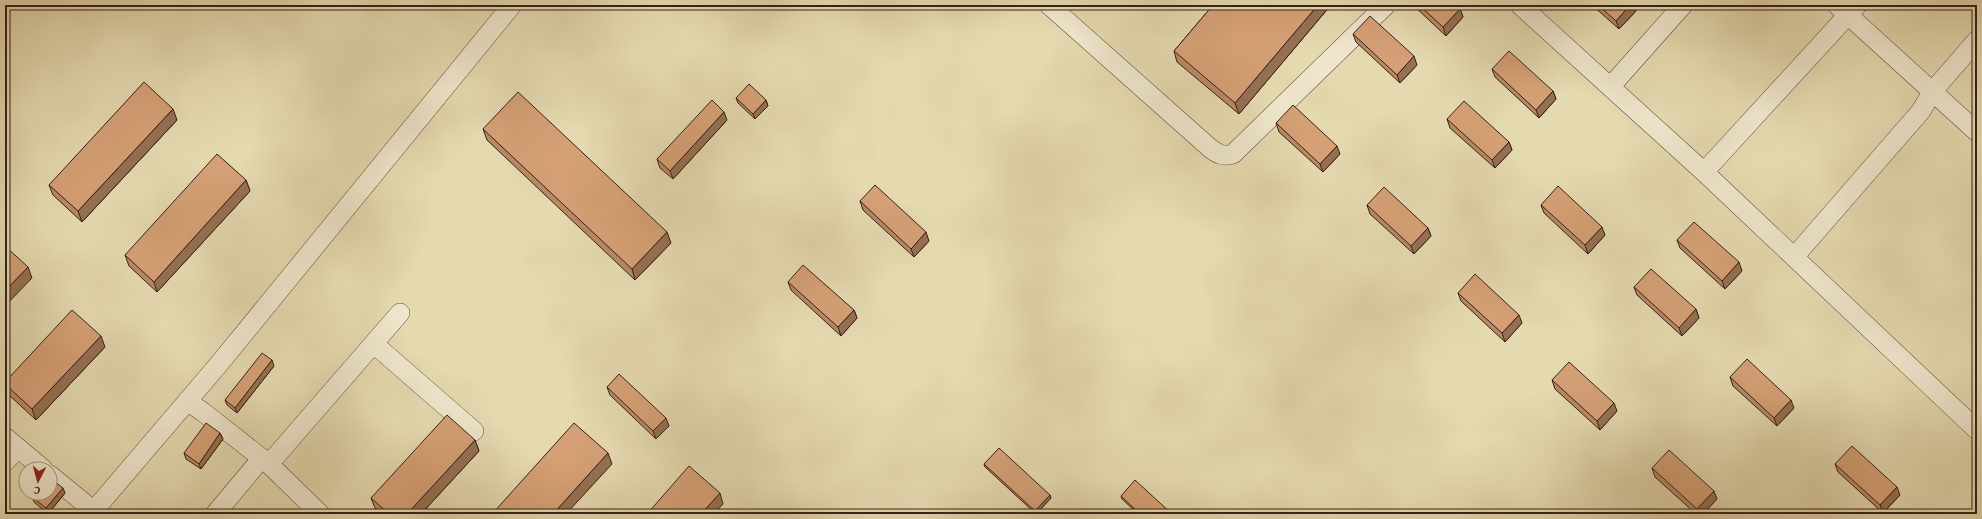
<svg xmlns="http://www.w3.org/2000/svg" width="1982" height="519" font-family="'Gentium Book Plus',serif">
<rect width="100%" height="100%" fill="#e5d9b0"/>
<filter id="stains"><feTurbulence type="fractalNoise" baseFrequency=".005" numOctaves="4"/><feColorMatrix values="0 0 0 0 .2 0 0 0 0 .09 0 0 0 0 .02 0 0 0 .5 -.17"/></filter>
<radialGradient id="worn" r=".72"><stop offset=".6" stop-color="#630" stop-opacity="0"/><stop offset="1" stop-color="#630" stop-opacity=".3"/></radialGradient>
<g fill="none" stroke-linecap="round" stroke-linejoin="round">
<!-- minor casing -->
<g stroke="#624e3c" stroke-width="20">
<path id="minor" d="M1049 5 1211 149C1218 154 1224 157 1233 154L1386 5
M1520 5 1704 172 1977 430
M1837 5 1977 132
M1610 87 1683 5
M1704 172 1857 5
M1794 257 1921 111 1932 92 1977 40
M374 344 474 431
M187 401 203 412 269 464 320 514
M5 437 43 469
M5 462 17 449
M269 464 400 313
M50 475 94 511
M91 514 219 364 512 5
M215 514 262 458"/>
</g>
<!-- minor -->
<use href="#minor" stroke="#eee6cc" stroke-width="19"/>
</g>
<!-- wall -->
<path fill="#b78a65" stroke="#372016" d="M1213 5H1331L1239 114 1177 62 1174 51Z
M1413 5H1456L1460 9 1463 17 1446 36Z
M1592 5H1634L1636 11 1619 29Z
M1353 34 1417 65 1400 83 1356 42Z
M1492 69 1553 91 1556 99 1539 118 1495 77Z
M736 98 766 100 768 106 755 119 738 103Z
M1447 119 1509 142 1512 150 1495 168 1450 128Z
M177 120 82 222 53 195 49 185Z
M727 120 673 179 660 168 657 159Z
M1276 123 1340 154 1323 172 1279 132Z
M483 129 671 243 635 280 487 140Z
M246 180 250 191 157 292 129 266 125 255Z
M860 201 929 241 914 257 863 210Z
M1367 205 1428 228 1431 236 1414 254 1370 214Z
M1541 205 1605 235 1588 254 1544 213Z
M1677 240 1742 271 1725 289 1680 248Z
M788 282 854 310 857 318 841 336 791 290Z
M1634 287 1696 309 1699 318 1682 336 1637 295Z
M1458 293 1522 323 1505 342 1461 301Z
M105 347 36 420 8 394 5 386V382Z
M274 366 237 413 227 405 225 400Z
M1730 377 1794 408 1777 426 1733 386Z
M1552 380 1617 411 1600 430 1555 389Z
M607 387 669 426 656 439 610 395Z
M220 433 223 439 201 469 186 459 184 453Z
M475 440 479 451 421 514H381L375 508 371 498Z
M984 464 1050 495 1051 498 1036 514 985 467Z
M1835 464 1900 495 1883 513 1838 472Z
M1652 468 1717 499 1703 514H1696L1655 477Z
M65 493 48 514 34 502 32 497Z
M1121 496 1172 514H1138L1122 499Z"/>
<!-- shaded-wall -->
<path fill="#957053" stroke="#372016" d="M1318 5H1331L1239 114 1235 103Z
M1630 5H1634L1636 11 1619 29 1616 21Z
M1460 9 1463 17 1446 36 1443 27Z
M1414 56 1417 65 1400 83 1397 75Z
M1553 91 1556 99 1539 118 1536 110Z
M766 100 768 106 755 119 753 114Z
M173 109 177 120 82 222 78 211Z
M724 112 727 120 673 179 670 171Z
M1509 142 1512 150 1495 168 1492 160Z
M1337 146 1340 154 1323 172 1320 164Z
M246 180 250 191 157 292 154 282Z
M1602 227 1605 235 1588 254 1585 245Z
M1428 228 1431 236 1414 254 1411 246Z
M667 232 671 243 635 280 632 269Z
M926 232 929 241 914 257 911 249Z
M1739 262 1742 271 1725 289 1722 281Z
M28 267 32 278 5 306V291Z
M1696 309 1699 318 1682 336 1679 328Z
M854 310 857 318 841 336 838 327Z
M1519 315 1522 323 1505 342 1502 333Z
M101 336 105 347 36 420 32 409Z
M272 360 274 366 237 413 235 408Z
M1791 400 1794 408 1777 426 1774 418Z
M1614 403 1617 411 1600 430 1597 421Z
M666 418 669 426 656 439 653 431Z
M220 433 223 439 201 469 199 464Z
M475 440 479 451 421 514H407Z
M608 453 612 464 566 514H553Z
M1897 487 1900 495 1883 513 1880 505Z
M63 488 65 493 48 514 46 508Z
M1714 491 1717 499 1703 514H1699L1697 509Z
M720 493 723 504 714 514H701Z
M1050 495 1051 498 1036 514 1035 511Z"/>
<!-- building -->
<path fill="#d5a076" stroke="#372016" d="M1213 5H1318L1235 103 1174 51Z
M1419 5H1456L1460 9 1443 27Z
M1598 5H1630L1616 21Z
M1370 16 1414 56 1397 75 1353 34Z
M1509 51 1553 91 1536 110 1492 69Z
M144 82 173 109 78 211 49 185Z
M749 84 766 100 753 114 736 98Z
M518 92 667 232 632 269 483 129Z
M712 100 724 112 670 171 657 159Z
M1464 101 1509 142 1492 160 1447 119Z
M1293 105 1337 146 1320 164 1276 123Z
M217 154 246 180 154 282 125 255Z
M875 185 926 232 911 249 860 201Z
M1558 186 1602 227 1585 245 1541 205Z
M1384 187 1428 228 1411 246 1367 205Z
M1694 222 1739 262 1722 281 1677 240Z
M5 246 28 267 5 291Z
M803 265 854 310 838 327 788 282Z
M1651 269 1696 309 1679 328 1634 287Z
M1475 274 1519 315 1502 333 1458 293Z
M72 310 101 336 32 409 5 384V382Z
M262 353 272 360 235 408 225 400Z
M1747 359 1791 400 1774 418 1730 377Z
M1569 362 1614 403 1597 421 1552 380Z
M619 374 666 418 653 431 607 387Z
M447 415 475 440 407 514H389L371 498Z
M206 423 220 433 199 464 184 453Z
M574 423 608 453 553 514H492Z
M1852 446 1897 487 1880 505 1835 464Z
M999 448 1050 495 1035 511 984 464Z
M1669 450 1714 491 1697 509 1652 468Z
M689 466 720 493 701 514H647Z
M50 478 63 488 46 508 32 497 34 493H50Z
M1135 480 1172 514H1140L1121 496Z"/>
<!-- margin -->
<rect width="1982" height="519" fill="none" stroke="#e5d9b0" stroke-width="20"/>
<rect x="6" y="6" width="1970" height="507" fill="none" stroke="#372016" stroke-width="2"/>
<rect x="10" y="10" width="1962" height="499" fill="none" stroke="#372016"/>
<!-- north arrow -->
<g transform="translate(38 481) rotate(186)"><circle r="19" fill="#eee6cc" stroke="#a59783"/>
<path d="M0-3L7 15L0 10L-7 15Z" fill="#8f2418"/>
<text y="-6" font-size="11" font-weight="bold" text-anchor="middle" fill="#372016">С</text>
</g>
<rect width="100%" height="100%" filter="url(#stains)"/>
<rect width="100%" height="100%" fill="url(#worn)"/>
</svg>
